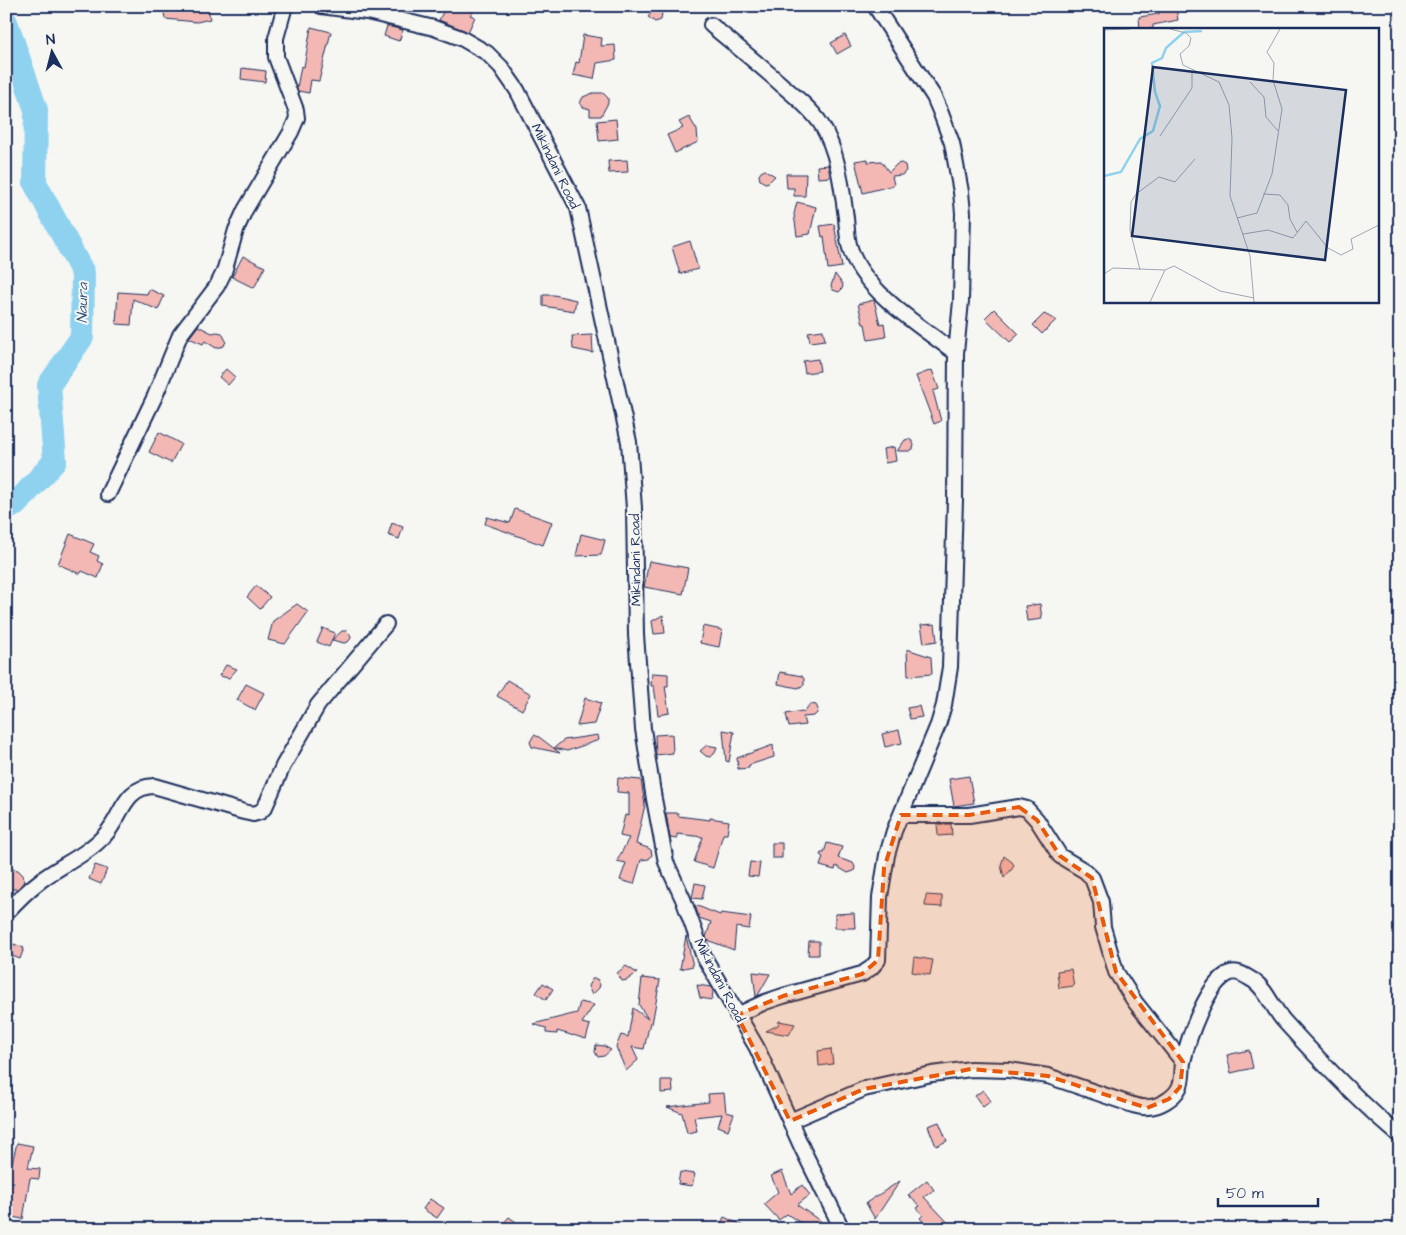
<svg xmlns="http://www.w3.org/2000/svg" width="1406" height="1235" font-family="'Architects Daughter',sans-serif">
<rect width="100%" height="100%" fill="#f6f6f2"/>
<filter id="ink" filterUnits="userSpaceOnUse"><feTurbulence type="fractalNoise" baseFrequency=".02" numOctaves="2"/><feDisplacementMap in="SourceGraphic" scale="10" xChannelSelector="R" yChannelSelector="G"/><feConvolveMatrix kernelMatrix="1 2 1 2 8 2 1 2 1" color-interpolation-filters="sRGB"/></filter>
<g filter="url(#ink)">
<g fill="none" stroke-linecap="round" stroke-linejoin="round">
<!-- river -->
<path stroke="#8ed2f0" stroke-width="24" d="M6 22 36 110 35 183 83 273 82 337 49 385 55 461 16 504 6 509"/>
</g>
<!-- building -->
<path fill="#f4b8b4" stroke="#1b2f5e" d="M163 6H188L189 12 208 8 210 19 197 22 165 19Z
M446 6H478L470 15 475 17 468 32 439 20Z
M657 6H663L661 20 655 22 648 17Z
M1176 8 1178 20 1153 25V29H1140L1139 17 1159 14 1158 11Z
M387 26 403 30 399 41 384 36Z
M311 27 331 32 319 81 311 80 309 93 298 91 297 88 301 66 304 67Z
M583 35 602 38 601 46 615 45 616 60 597 63 594 79 573 75 576 62 579 63Z
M845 35 851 46 837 54 831 43Z
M242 68 266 71 265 82 241 79Z
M593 93H603L608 98V103L601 116H590V109L583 107 580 103 583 97Z
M689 117 697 130 698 142 675 153 667 135 683 128 679 122Z
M616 119 618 139 599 141 597 121Z
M868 159V162L881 161 889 172 897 164 901 163 905 165 906 171 902 175 892 176 894 185 863 193 855 161Z
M627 160 628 172 609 173 608 161Z
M828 165 830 177 818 178 817 166Z
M765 170 775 176 769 182 765 183 760 180 759 175 761 172Z
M786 174H806L805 196H794V188H787Z
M797 202 816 207 810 234 797 236 794 214Z
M834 224 842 267 828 269 824 236 822 237 820 226Z
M690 241 698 269 680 274 672 247Z
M243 256 265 267 254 288 232 277Z
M835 274 843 285 842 289 839 292 833 290 831 286Z
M149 289 164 296 158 310 133 299 131 325 116 324 118 292 147 294Z
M543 295H554L576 300 574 311 543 306Z
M874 300 880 324 884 323 886 337 868 340 865 324H863L858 304Z
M994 309 1019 334 1010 342 985 318Z
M1044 314 1056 320 1042 334 1033 325Z
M198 326 212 333 217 332 222 333 226 341 224 346 216 348 205 341 203 344 189 338Z
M823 330 825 340 810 342 808 332Z
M592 335 593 353 573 349 572 336Z
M818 359 820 371 805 373 803 361Z
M226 369 235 377 228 385 219 377Z
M932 370 939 389 933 391 941 421 934 424 916 376Z
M159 432 181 444 171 463 149 452Z
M905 440 909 439 912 441 914 445 913 449 909 451H897Z
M894 447 896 461 885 463 883 449Z
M515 509 552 522 543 545 485 524 487 517 510 523Z
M392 523 403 527 399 539 388 535Z
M70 534 94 544 90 552 99 556 97 561 103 564 98 578 82 571 80 574 58 564Z
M581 534 605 540 601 555 576 556Z
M649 561 688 568 683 594 644 587Z
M256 586 270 597 260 609 247 597Z
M297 604 308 612 285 644 268 640 273 621Z
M1040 604 1042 619 1027 621 1025 606Z
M663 615 665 633 654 634 652 621Z
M935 624 937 641 924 643 921 625Z
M703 626 722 630 719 647 700 643Z
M323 628 335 633 329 647 317 642Z
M342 631H347L350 634 351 638 348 642 344 643 332 640Z
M907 649 931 657 932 674 908 676Z
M226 665 237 669 229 678 219 676Z
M780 672 802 676 804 679V685L798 688 778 684Z
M652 673 668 674V686H665L669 713 658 715 654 686H651Z
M507 680 531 694 522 710 497 696Z
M246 684 264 693 255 710 237 700Z
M585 698 601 703 594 724 577 726Z
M810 704 816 705 818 709 817 713 814 716 803 717 805 725 789 727 786 714 802 711 803 713Z
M919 706 922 717 910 719 907 708Z
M723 730 734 732 729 762 726 761Z
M899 730 902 743 885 747 882 734Z
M672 734 673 753 656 755 655 735Z
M534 735 539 737 560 753 532 747 530 742Z
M598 735 599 740 567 751 554 748 564 740Z
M707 745 717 747 714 754 710 757 706 756 700 751Z
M773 745 774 757 749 765V768L738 769 737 758Z
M969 776 974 803 954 806 949 779Z
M618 778 641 780 645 805 636 844 648 848 651 850 652 855 649 859 641 860 634 884 620 880 626 863 617 861 629 838 620 836 625 815 629 816V793L617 792Z
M666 813H678V816L710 820V818L729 821 727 834H723L713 868 694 862 703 837 677 834V839L670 838Z
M937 824H951L952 835 938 836Z
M772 843H782V858H772Z
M827 843 842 847 838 858 853 863 855 867 854 871 848 873 836 866 835 870 820 866 823 857 820 855 821 853H824Z
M1004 856 1012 862 1014 865 1012 869 1004 878 1001 865Z
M750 862 760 863 758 877 748 876Z
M95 865 107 869 101 884 89 879Z
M6 868 18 870 23 875 24 881 18 889H11L6 885Z
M695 883 705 885 702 899 692 898Z
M926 895 942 896V907L925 906Z
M695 905 720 915 721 913 751 917 749 929 736 927 734 950 707 940 706 937 711 922 699 918Z
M854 913 855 928H835V914Z
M686 936 693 966 680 969Z
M809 941H819V955H808Z
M14 944 24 948 20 959 7 954Z
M914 957 933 960 930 975 912 972Z
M626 966 637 973 627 980 622 981 617 973Z
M1071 969 1074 986 1059 988 1057 971Z
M753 972 770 974 758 995 756 997Z
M642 978 660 980 652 1024 650 1022 644 1049 632 1047 638 1060 626 1071 616 1047 621 1035 628 1037 633 1008 648 1019 639 1005Z
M592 979H597L600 985 599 988 592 995 588 986Z
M543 983 553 989 546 1000 536 993Z
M697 985 711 987 713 991 712 1000 700 998Z
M580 1002 594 1005 582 1023 590 1025 586 1039 573 1035 572 1036 571 1035 557 1031V1034L546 1033V1028L533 1024 577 1013Z
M779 1021 795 1024 789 1035 766 1031 778 1025Z
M596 1045 604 1046 611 1050 604 1056 598 1057 595 1052Z
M831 1049 833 1064 819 1066 818 1051Z
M1249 1050 1253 1068 1231 1073 1227 1055Z
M661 1080H672L673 1092 661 1093Z
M983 1090 991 1101 983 1107 975 1096Z
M724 1093 726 1112 734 1114 728 1130 718 1126 722 1114 694 1117 697 1131 687 1133 682 1113 667 1107 709 1102 708 1094Z
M939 1122 947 1141 936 1146 928 1126Z
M17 1143 33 1146 28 1168 40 1169 39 1179 30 1178 23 1219 6 1216 10 1193 8 1192 14 1182 6 1181V1162L12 1163Z
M782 1171 791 1194 802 1185 810 1195 797 1205 832 1229H810L787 1214 779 1220 764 1204 778 1192 771 1176Z
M680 1172 695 1174 692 1186 678 1184Z
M927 1180 934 1190 924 1197 954 1229H930L920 1218 923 1215 917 1208 920 1206 908 1195Z
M900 1181 875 1219 866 1203Z
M430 1199 444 1208 437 1218 423 1209Z
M509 1217 526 1229H498Z
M724 1217 750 1229H718Z"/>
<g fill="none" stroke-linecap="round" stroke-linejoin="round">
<!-- minor casing -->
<g stroke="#1b2f5e" stroke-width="18">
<path id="minor" d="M321 6 367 12 434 28 461 38 487 53 501 67 517 90 578 208 629 442 634 508 636 635 643 729 654 799 666 862 683 899 704 957 757 1048 803 1150 842 1229
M711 25C735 45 760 65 783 86 796 97 812 110 821 124 838 151 842 187 846 218 847 228 847 239 850 248 862 290 922 328 956 353
M108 494 155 396 180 335 217 286 224 272 236 230 245 210 291 132 297 118 296 110 276 57V38L285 6
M901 815H969L1019 807 1027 809 1037 820 1060 856 1085 871 1092 878 1101 902 1103 927 1116 972 1135 1002 1183 1062
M6 913C16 902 28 890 40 881 61 865 87 855 105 835 122 817 123 787 154 786L244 812 253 814 260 812 265 807 283 766 318 705 386 624
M737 1015 765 1002 783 996 862 974 871 968 878 960 880 897 887 855 894 831 938 725 944 705 950 667 955 500 956 353 961 301 963 213 961 192 952 143 940 111 934 97 875 6
M790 1121 864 1089 932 1074 971 1069 1009 1070 1048 1076 1133 1105C1137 1106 1143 1108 1148 1107 1159 1107 1174 1098 1179 1088 1183 1081 1182 1070 1183 1062 1188 1039 1207 982 1230 973 1239 970 1247 977 1254 981 1267 990 1273 1009 1284 1021 1320 1061 1358 1101 1400 1136"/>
</g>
<!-- minor -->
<use href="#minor" stroke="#f6f6f2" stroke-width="14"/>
</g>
</g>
<!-- marked area -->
<path fill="#e8590c" fill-opacity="0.2" stroke="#e8590c" stroke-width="4" stroke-dasharray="10 6" stroke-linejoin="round" d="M1019 807 1037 820 1060 856 1092 878 1116 972 1183 1062 1180 1087 1169 1099 1147 1108 1048 1076 971 1069 864 1089 790 1121 737 1015 783 996 862 974 878 960 884 868 901 815H969Z"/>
<g text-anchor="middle" stroke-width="4" stroke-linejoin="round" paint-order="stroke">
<!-- street labels -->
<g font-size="14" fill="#1b2f5e" stroke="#f6f6f2">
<text transform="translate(556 166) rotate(64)" y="5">Mikindani Road</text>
<text transform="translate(635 560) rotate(-91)" y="5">Mikindani Road</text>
<text transform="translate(720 980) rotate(62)" y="5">Mikindani Road</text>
</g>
<!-- water labels -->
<g font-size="15" font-style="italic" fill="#385882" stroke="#f6f6f2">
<text transform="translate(82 303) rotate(-89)" y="5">Naura</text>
</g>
</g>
<!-- overview -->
<g transform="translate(1104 28)">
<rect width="275" height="275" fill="#f6f6f2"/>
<path fill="none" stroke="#8ed2f0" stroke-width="2.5" d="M0 148 17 144 36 111 49 103 56 78 51 64 48 35 58 30 62 20 80 4 98 3"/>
<path fill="none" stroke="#9ea6b7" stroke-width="1" d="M66 1 82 5 87 10 85 18 76 26 79 37 115 54 125 77 128 110 126 168 146 228 150 274M0 2 26 1M146 54 160 69 162 89 174 103M56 108 88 60V44M159 166 176 167 184 177 186 191 193 204M133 190 153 185 168 146 178 81 169 52 170 35 163 24 176 1M139 206 164 202 189 210 202 193 224 220 237 227 249 221 247 211 275 197M36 242 26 202 27 174 32 166 55 149 71 154 91 131M0 246 9 240 61 242 70 238 116 263 150 270M46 274 61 242"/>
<path fill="#1b2f5e" fill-opacity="0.15" stroke="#1b2f5e" stroke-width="2.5" d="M49 39 242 62 221 232 28 208Z"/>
<rect width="275" height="275" fill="none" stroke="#1b2f5e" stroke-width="2.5"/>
</g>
<!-- margin -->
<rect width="1406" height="1235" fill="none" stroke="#f6f6f2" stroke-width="25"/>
<rect x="12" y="12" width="1381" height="1210" fill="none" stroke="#1b2f5e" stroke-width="2" filter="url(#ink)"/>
<!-- north arrow -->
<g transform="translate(52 52) rotate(353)" stroke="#f6f6f2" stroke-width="4" paint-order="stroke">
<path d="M0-4L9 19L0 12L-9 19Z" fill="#1b2f5e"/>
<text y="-8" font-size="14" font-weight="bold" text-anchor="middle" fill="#1b2f5e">N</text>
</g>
<!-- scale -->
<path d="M1218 1198v8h100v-8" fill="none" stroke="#1b2f5e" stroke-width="2.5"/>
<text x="1226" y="1198" font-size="15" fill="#1b2f5e" stroke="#f6f6f2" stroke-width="4" paint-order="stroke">50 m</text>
</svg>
